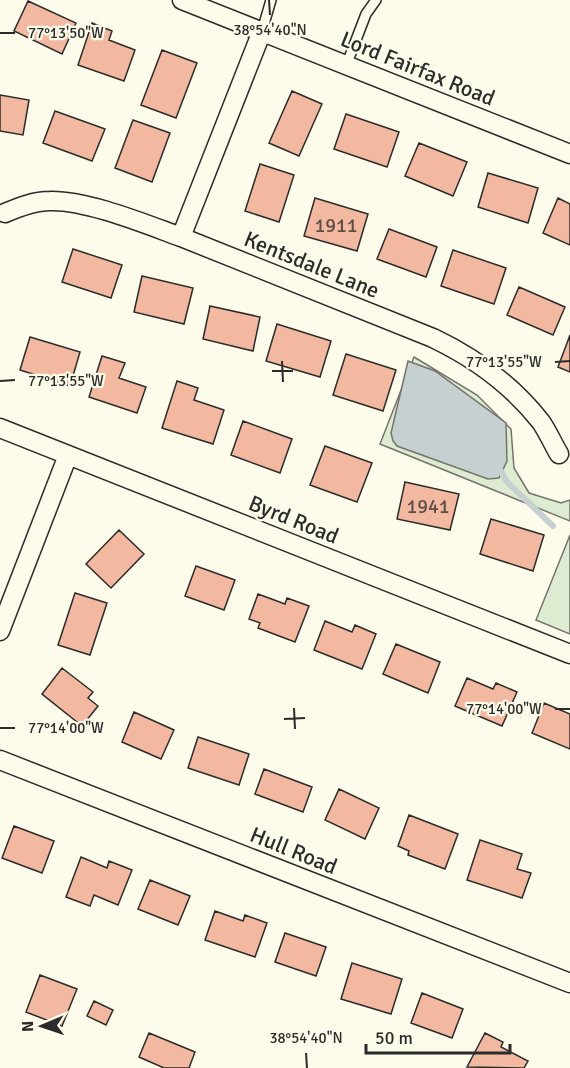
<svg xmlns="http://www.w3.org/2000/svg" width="570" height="1068" font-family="Signika,sans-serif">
<rect width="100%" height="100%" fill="#fdfbea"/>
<!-- green -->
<path fill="#deebd1" stroke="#74746e" stroke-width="1.5" d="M414 357 477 395 511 429 514 468 529 493 561 503 570 500V521L380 444Z
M570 535V634L536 620Z"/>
<!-- water -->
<path fill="#c7d0d0" stroke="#74746e" stroke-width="1.5" d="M408 361 435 371 506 423 507 461 499 478 488 479 397 446 393 441 391 433Z"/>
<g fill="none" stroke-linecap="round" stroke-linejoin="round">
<!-- stream -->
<path stroke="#c7d0d0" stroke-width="6" d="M498 466 507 482 553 526"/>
</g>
<!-- building -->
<path fill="#f2b8a0" stroke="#2b2b2b" stroke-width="1.5" d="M28 1 76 23 62 54 14 31Z
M92 23 112 31 109 40 135 50 124 81 78 65Z
M162 50 197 63 176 118 141 105Z
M292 91 322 104 299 156 269 143Z
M0 95 29 100 23 135 0 131Z
M55 111 105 129 92 161 43 143Z
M346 114 399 132 387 167 334 149Z
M133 120 170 133 152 182 115 168Z
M419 143 467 162 453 196 405 176Z
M260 164 294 175 279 222 245 211Z
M488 173 538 188 528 223 478 207Z
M315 198 368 214 357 251 304 236Z
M558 198 570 204V245L543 233Z
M389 229 437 247 426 277 377 259Z
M73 249 122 265 111 298 62 282Z
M453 250 506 268 494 304 441 286Z
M142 276 193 288 184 324 134 312Z
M519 287 565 307 553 335 507 315Z
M210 306 260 317 253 351 203 339Z
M277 324 331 341 320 377 266 361Z
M570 335V372L558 367Z
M30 337 80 352 70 386 20 370Z
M346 354 396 370 383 411 333 395Z
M102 356 125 363 119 378 146 387 137 413 89 397Z
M177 381 198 388 194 400 224 410 213 444 162 428Z
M243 421 292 439 280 473 231 455Z
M325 446 372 463 357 502 310 485Z
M405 482 459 494 450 530 397 519Z
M491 519 544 535 533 571 480 554Z
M119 530 144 554 111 588 86 564Z
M196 566 235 580 224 610 185 596Z
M75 593 107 603 90 655 58 645Z
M258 594 285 604 287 598 309 606 295 642 258 628 260 623 249 619Z
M325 621 352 632 355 625 376 634 362 669 314 650Z
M396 644 440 662 428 693 383 674Z
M62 668 93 692 88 698 98 706 82 726 42 694Z
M467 678 493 689 496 683 517 692 502 726 455 706Z
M544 703 570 714V749L532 733Z
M134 712 174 730 161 759 122 742Z
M198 737 249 754 239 785 188 768Z
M264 769 312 787 303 812 255 794Z
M339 789 379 808 365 839 325 820Z
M409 815 458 834 445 869 408 855 409 851 398 846Z
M14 826 54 841 42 873 2 858Z
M480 840 522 854 517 869 531 873 522 898 467 880Z
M81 857 107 868 109 861 132 870 118 905 94 895 90 906 66 897Z
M150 880 190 896 178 925 138 909Z
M215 911 243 921 245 915 267 923 255 957 205 940Z
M285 933 326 947 316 976 275 962Z
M352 963 402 979 391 1014 341 999Z
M40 975 77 989 62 1026 26 1012Z
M422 993 463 1009 452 1038 411 1023Z
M94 1001 113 1010 106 1025 87 1016Z
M149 1033 195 1052 189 1068H164L139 1057Z
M485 1033 503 1042 501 1047 528 1061 524 1068 467 1067Z"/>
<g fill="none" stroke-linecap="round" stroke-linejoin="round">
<!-- lane casing -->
<g stroke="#2b2b2b" stroke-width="12">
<path id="lane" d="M262 31 271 0
M346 66 366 14 376 0"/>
</g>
<!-- street casing -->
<g stroke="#2b2b2b" stroke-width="21">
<path id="street" d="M182 0 570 154
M5 213C19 207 34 201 50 201 87 200 145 224 181 237L433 338C475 358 512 385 541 422 548 432 553 444 559 454
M181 237 262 31
M0 428 570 654
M0 631 68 455
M0 760 570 983"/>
</g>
<!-- lane -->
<use href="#lane" stroke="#fdfbea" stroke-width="9"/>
<!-- street -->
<use href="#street" stroke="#fdfbea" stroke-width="18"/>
</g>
<!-- ticks -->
<path fill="none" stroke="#2b2b2b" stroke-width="2" d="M269 0 270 15M0 33H15M282 361 283 382M555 362 570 361M272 371H293M0 381 15 380M294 708 295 729M555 709H570M284 719 305 718M0 728H15M306 1053 307 1068"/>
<g text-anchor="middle" stroke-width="4.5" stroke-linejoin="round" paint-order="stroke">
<!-- number labels -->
<g font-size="20" fill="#5d4e48">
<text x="336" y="232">1911</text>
<text x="428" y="513">1941</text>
</g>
<!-- street labels -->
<g font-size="22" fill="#2b2b2b" stroke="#fdfbea">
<text transform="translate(418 68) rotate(22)" y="8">Lord Fairfax Road</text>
<text transform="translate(312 264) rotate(22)" y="8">Kentsdale Lane</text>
<text transform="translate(294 519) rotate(22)" y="8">Byrd Road</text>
<text transform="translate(294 850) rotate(22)" y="8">Hull Road</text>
</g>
</g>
<g font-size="15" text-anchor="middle" fill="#2b2b2b" stroke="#fdfbea" stroke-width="4.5" stroke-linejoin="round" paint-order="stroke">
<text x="270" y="35">38°54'40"N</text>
<text x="66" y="38">77°13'50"W</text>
<text x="504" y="367">77°13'55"W</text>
<text x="66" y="386">77°13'55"W</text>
<text x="504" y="714">77°14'00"W</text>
<text x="66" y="733">77°14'00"W</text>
<text x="306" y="1043">38°54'40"N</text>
</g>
<!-- north arrow -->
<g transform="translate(42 1026) rotate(268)" stroke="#fdfbea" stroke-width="4.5" paint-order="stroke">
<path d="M0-4.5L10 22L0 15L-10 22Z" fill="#2b2b2b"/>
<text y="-9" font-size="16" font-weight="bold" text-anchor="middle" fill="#2b2b2b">N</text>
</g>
<!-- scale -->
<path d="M366 1044v9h144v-9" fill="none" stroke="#2b2b2b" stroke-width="3"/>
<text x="375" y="1044" font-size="18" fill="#2b2b2b" stroke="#fdfbea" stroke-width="4.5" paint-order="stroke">50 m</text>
</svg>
